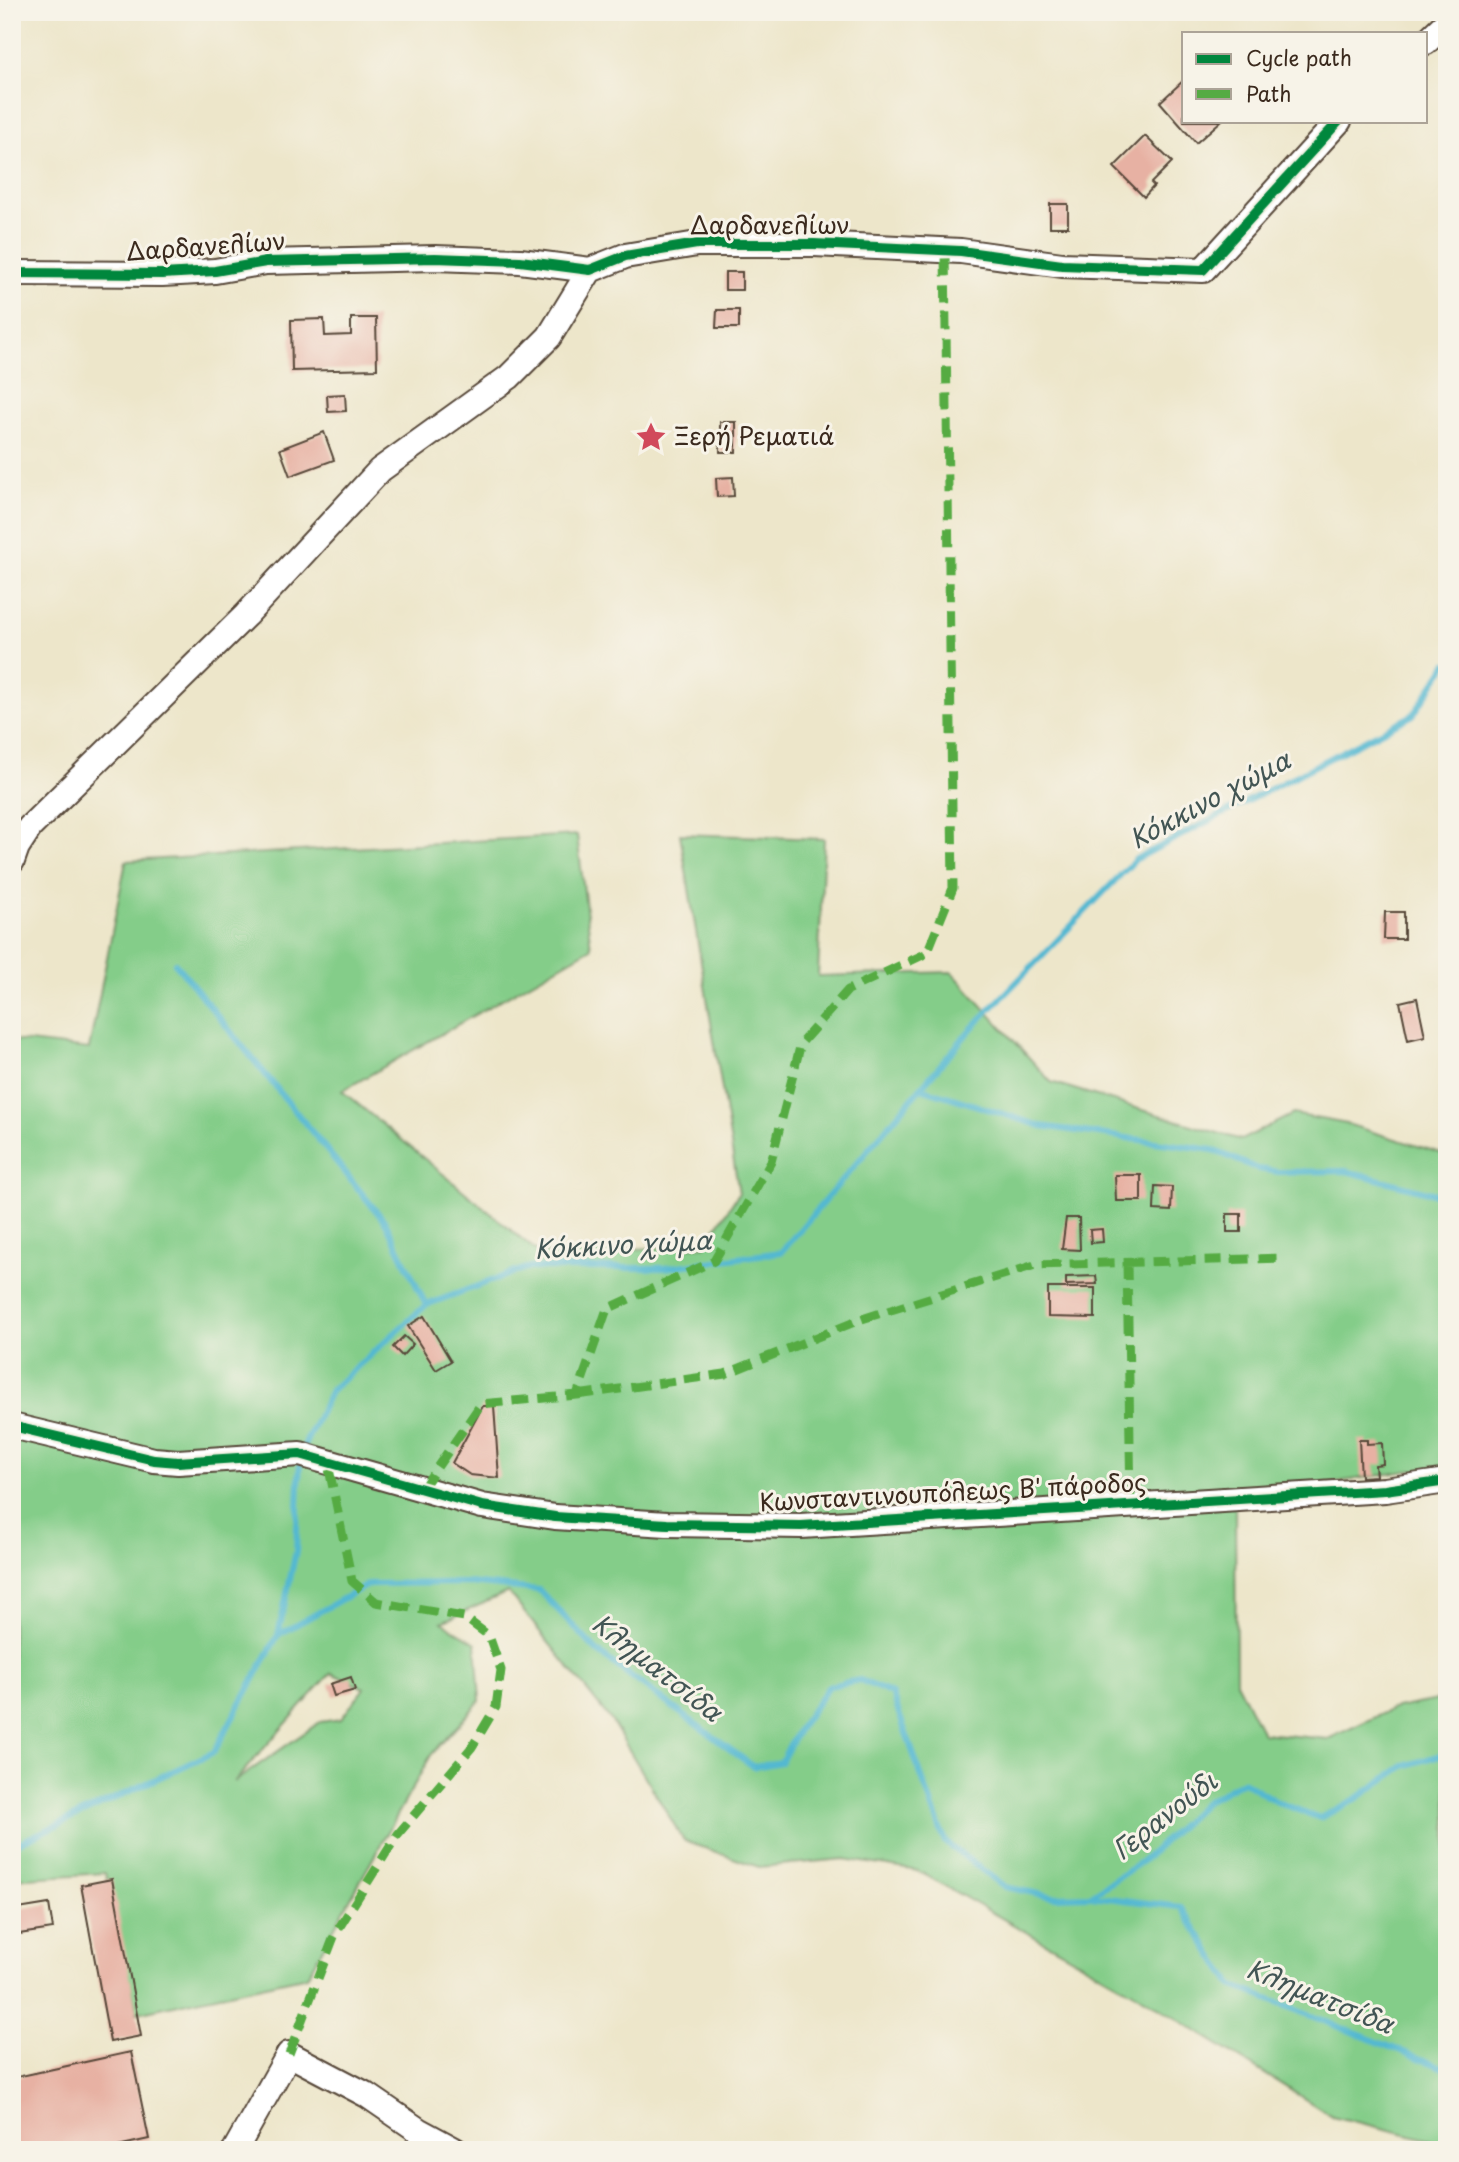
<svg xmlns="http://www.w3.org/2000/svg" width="1459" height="2162" font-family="'Playpen Sans',sans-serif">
<rect width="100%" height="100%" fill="#f7f3e8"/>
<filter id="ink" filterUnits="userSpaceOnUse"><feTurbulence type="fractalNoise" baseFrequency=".0143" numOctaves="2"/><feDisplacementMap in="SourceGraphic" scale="14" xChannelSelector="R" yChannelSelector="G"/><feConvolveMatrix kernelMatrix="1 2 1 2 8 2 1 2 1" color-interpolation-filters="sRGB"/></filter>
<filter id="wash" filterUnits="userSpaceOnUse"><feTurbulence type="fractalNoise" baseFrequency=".00686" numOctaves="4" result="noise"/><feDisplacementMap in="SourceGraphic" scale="28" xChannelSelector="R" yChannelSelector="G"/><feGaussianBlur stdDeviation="1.57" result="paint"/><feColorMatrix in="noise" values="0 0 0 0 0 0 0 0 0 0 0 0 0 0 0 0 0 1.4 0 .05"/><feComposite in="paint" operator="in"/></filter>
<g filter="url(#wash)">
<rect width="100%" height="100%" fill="#ede6ca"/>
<!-- green -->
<path fill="#84cd89" stroke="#607c54" stroke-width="2" fill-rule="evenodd" d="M680 834 824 839 818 976 952 972 1051 1082 1241 1140 1293 1114 1347 1124 1447 1155V1465L1235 1498 1236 1682 1262 1733 1328 1739 1392 1709 1447 1698V2144L1332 2116 1147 2000 918 1871 844 1859 759 1867 684 1841 611 1720 508 1592 442 1622 476 1643 480 1701 431 1755 307 1976 137 2013 105 1873 12 1879V1040L89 1049 126 861 577 835 591 948 342 1091 539 1253 704 1246 739 1193ZM331 1673 364 1688 341 1719 320 1722 234 1782Z"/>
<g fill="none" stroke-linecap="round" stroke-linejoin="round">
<!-- stream -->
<path stroke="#52b8d1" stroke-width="6" d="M251 12H290
M175 963 386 1223 426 1305
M921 1088 1041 1126 1213 1150 1258 1169 1279 1172 1346 1171 1447 1197
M302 1450 331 1390 426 1305 526 1268H664L781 1252 971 1029 1136 859 1413 715 1447 664
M278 1635 296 1551 300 1460
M12 1846 214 1752 278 1635 369 1584 469 1583 539 1590 598 1652 754 1767 781 1762 798 1730 829 1686 860 1680 892 1694 945 1842 1005 1887 1054 1897 1090 1896 1144 1860 1205 1802 1243 1781 1277 1802 1320 1818 1356 1799 1404 1766 1447 1753
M1091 1896 1181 1907 1232 1985 1447 2069"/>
</g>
<g id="blocks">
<!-- building -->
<path fill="#e7b1a3" d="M1184 80V121H1221L1196 143 1160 102Z
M1145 136 1172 162 1151 183 1154 186 1144 197 1114 167Z
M1050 204H1068V227H1050Z
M725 272H742V290H725Z
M717 310H739V328H716Z
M351 318H376L377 369 292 371 291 320 324 319 325 336 351 335Z
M345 394 346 411 328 412 327 395Z
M720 422H736V452H720Z
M324 432 334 460 290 476 280 449Z
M733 477 734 496 717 497 716 478Z
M1385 912H1404V939H1384Z
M1417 998 1425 1036 1408 1040 1400 1002Z
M1115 1175H1141V1201H1116Z
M1155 1186 1172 1187 1171 1211 1154 1210Z
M1227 1214H1241V1232H1227Z
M1066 1218H1079L1080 1250 1062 1249Z
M1102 1229 1103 1242 1091 1243 1090 1230Z
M1096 1276 1097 1284 1066 1285V1277Z
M1048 1288H1095V1318L1048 1317Z
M424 1316 451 1361 436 1370 408 1326Z
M404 1336 413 1344 402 1356 393 1347Z
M483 1406H494L499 1478 470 1475 452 1463Z
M1359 1440H1367V1444L1382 1443 1383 1464 1375 1465 1376 1476 1361 1477Z
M351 1677 355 1690 334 1696 330 1684Z
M112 1879 141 2036 110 2042 81 1885Z
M49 1904 53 1929 12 1935V1910Z
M131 2052 149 2139 100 2150H12V2078Z"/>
</g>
</g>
<g filter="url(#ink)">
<use href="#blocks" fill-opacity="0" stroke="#564638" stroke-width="2"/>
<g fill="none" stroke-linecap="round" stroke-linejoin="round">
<!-- minor casing -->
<g stroke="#564638" stroke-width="28">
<path id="minor" d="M1426 42 1447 22
M12 273 162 274 215 271 266 262 435 258 520 261 590 270 625 256 697 244H814L961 251 1062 265 1203 270 1339 121
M12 861 17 847 30 827 246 615 380 470 509 377 549 337 590 270
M12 1426 154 1460 178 1462 300 1454 482 1506 555 1517 667 1524 801 1526 1385 1490 1447 1481
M235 2150 289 2054 367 2095 418 2130 455 2150"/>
</g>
<!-- minor -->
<use href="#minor" stroke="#fff" stroke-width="24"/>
<!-- quiet -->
<path stroke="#55ab43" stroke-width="9" stroke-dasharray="18 9" stroke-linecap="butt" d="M1127 1262 1131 1504
M577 1395 725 1374 862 1319 1035 1265 1282 1258
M422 1489 481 1404 577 1395 607 1309 714 1261 771 1162 801 1043 848 990 927 953 953 888 945 250
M289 2054 335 1934 398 1834 472 1747 496 1707 501 1670 489 1636 464 1617 376 1602 352 1581 327 1459"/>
<!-- cycleway casing -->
<g stroke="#f7f3e8" stroke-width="15">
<path id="cycleway" d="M12 273 162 274 215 271 266 262 435 258 520 261 590 270 625 256 697 244H814L961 251 1062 265 1203 270 1339 121
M12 1426 154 1460 178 1462 300 1454 482 1506 555 1517 667 1524 801 1526 1385 1490 1447 1481"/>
</g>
<!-- cycleway -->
<use href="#cycleway" stroke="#00873e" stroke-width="10"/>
</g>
</g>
<!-- icons -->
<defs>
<g id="sight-bare" transform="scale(2.415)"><path d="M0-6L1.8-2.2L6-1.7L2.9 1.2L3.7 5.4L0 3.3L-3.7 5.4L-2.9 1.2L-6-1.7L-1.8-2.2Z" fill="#d1495b" stroke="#f7f3e8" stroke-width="2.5" paint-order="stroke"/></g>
</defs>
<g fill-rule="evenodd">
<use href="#sight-bare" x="651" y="437"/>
</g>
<g text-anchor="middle" stroke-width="6" stroke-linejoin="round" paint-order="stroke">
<!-- street labels -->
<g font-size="24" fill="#3b2a1e" stroke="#f7f3e8">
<text x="770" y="234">Δαρδανελίων</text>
<text transform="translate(206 247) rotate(-4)" y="8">Δαρδανελίων</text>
<text transform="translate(953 1493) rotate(-3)" y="8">Κωνσταντινουπόλεως Β' πάροδος</text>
</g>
<!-- poi labels -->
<g font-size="24" fill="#3b2a1e" stroke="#f7f3e8" text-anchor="start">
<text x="674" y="445">Ξερή Ρεματιά</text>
</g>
<!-- water labels -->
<g font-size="26" font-style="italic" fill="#425554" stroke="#f7f3e8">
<text transform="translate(1210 800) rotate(-28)" y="9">Κόκκινο χώμα</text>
<text transform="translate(623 1245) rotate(-3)" y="9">Κόκκινο χώμα</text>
<text transform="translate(657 1668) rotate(38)" y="9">Κληματσίδα</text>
<text transform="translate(1165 1816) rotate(-38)" y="9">Γερανούδι</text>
<text transform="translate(1320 1997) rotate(22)" y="9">Κληματσίδα</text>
</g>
</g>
<!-- margin -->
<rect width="1459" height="2162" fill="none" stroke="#f7f3e8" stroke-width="42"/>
<!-- legend -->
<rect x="1182" y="32" width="245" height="91" fill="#f7f3e8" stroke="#aca397" stroke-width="2"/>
<rect x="1196" y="54" width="35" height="10" fill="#00873e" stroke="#aca397" stroke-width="2"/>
<text x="1246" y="66" font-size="21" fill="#3b2a1e">Cycle path</text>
<rect x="1196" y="89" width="35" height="10" fill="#55ab43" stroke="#aca397" stroke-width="2"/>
<text x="1246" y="102" font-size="21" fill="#3b2a1e">Path</text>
</svg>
